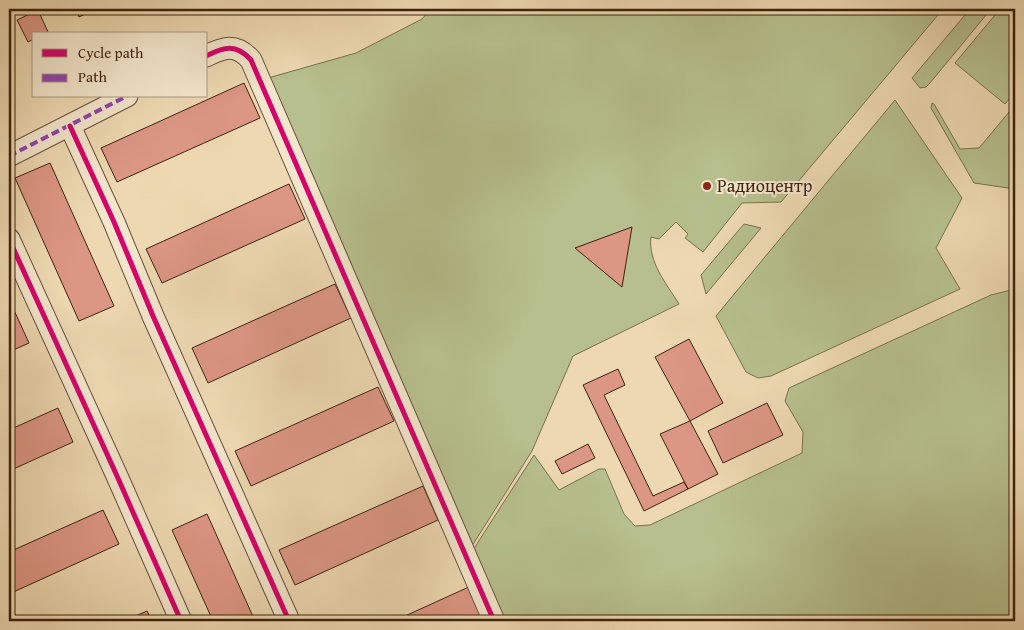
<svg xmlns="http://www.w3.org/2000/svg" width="1024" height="630" font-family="'Gentium Book Plus',serif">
<rect width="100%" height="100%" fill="#edd8b1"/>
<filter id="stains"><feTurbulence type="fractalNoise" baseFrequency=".004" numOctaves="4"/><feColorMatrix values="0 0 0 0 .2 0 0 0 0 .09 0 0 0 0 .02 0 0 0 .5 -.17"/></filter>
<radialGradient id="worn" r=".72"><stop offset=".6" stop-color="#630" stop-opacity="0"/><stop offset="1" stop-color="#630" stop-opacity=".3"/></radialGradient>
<!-- green -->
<path fill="#b6bf8d" stroke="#7a704e" d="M431 9H943L781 202 742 203 703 252 685 238 688 234 676 222 659 239 651 237C648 262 666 283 679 304L573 356 532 451 472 546 268 78 356 53 422 19Z
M970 9H991L930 83 926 87 920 88 912 78Z
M1000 9H1015V92L1005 104 955 63Z
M895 100 962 198 936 248 960 289 771 376 758 378 746 372 716 316Z
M932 103 934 104 960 149 979 148 1015 105V189L974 183 931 108Z
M744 224 761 228 706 294 701 275Z
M1015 289V621H504L473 550 534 455 559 490 599 469H605L624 514 635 526 650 525 802 453 803 432 785 401 789 388 991 295Z"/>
<!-- building -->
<path fill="#dc9684" stroke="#3f220f" d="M76 9H96L79 17Z
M38 10 48 32 44 34H34V39L28 42 17 20Z
M244 83 260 118 117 182 101 148Z
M50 163 114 306 79 321 15 178Z
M289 184 305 219 162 283 146 249Z
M632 227 622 287 575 248Z
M335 284 351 318 208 383 192 348Z
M13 308 29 343 9 352V310Z
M689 339 723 403 690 421 655 357Z
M618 369 625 385 604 395 653 496 684 482 688 489 644 511 583 385Z
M378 387 394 421 251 486 235 451Z
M767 403 783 435 723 463 708 431Z
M58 408 73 442 9 471V430Z
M690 421 718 474 688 489 660 434Z
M588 444 595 458 562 474 555 461Z
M423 486 438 520 295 585 279 550Z
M103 510 119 544 9 594V552Z
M207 514 255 621H213L172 530Z
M471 586 486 621H394Z
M147 611 152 621H124Z"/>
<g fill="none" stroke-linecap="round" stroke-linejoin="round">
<!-- minor casing -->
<g stroke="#6a5038" stroke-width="23">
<path id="minor" d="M206 56C224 47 236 43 251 60L494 621
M70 126 114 222 153 316 289 621
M9 156 127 96
M9 239 117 476 181 621"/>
</g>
<!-- minor -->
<use href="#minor" stroke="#f3e6cc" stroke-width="21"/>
<!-- quiet -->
<path stroke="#8e44ad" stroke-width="4" stroke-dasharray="8 4" stroke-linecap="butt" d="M9 156 127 96"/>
<!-- cycleway casing -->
<g stroke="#f3e6cc" stroke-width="8">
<path id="cycleway" d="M206 56C224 47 236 43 251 60L494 621
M70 126 114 222 153 316 289 621
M9 239 117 476 181 621"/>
</g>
<!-- cycleway -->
<use href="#cycleway" stroke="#d6006c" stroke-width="5"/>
</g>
<!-- markers -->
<circle fill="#8f2418" stroke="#f3e6cc" stroke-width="2" cx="707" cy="186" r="5"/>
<g text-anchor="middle" stroke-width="4" stroke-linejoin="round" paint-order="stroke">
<!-- poi labels -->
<g font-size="18" fill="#3f220f" stroke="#f3e6cc" text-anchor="start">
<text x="717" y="192">Радиоцентр</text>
</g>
</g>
<!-- margin -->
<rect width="1024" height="630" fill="none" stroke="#edd8b1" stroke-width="30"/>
<rect x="10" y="10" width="1004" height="610" fill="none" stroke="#3f220f" stroke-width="2.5"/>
<rect x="15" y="15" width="994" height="600" fill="none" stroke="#3f220f"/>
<!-- legend -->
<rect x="32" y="32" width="175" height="65" fill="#f3e6cc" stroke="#ab9880"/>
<rect x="42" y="49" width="25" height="8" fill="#d6006c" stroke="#ab9880"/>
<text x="78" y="58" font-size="15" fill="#3f220f">Cycle path</text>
<rect x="42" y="74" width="25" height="8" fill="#8e44ad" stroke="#ab9880"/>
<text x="78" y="82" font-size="15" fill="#3f220f">Path</text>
<rect width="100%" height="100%" filter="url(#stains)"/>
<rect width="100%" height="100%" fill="url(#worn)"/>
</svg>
